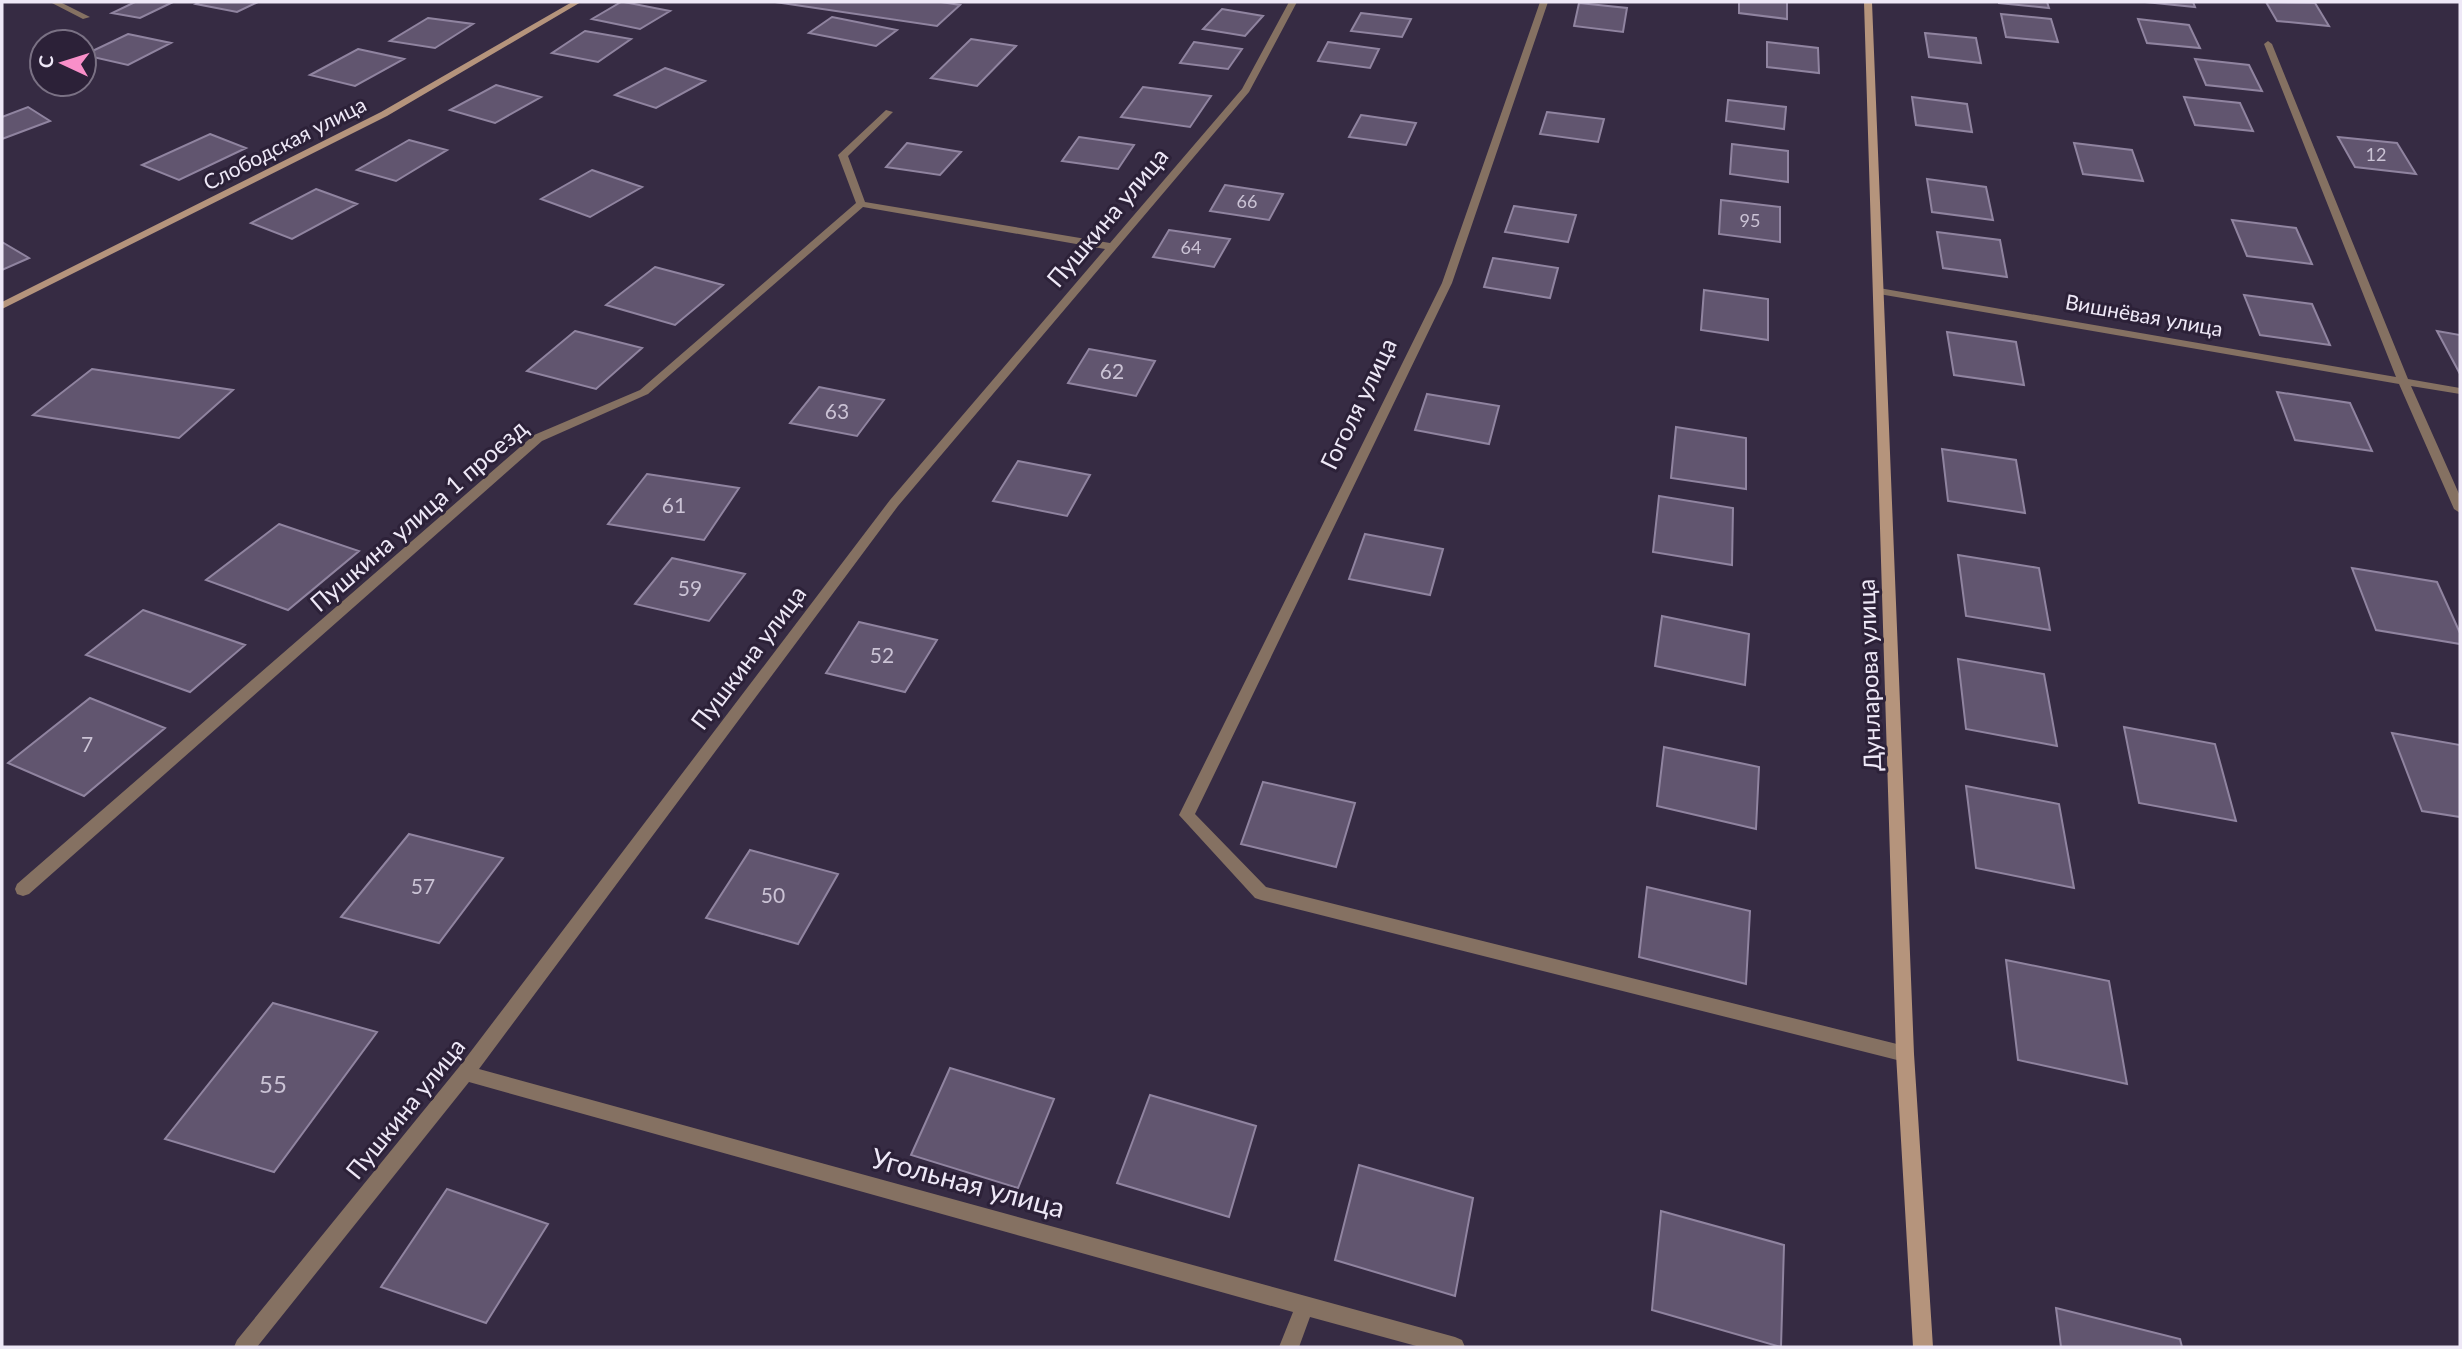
<svg xmlns="http://www.w3.org/2000/svg" width="2462" height="1349" font-family="Lato,sans-serif">
<rect width="100%" height="100%" fill="#362b43"/>
<!-- building -->
<path fill="#61556f" stroke="#9084a0" stroke-width="2" d="M135 2H173L140 18 112 13Z
M200 2H258L237 12 196 4Z
M621 2H624L670 11 640 29 592 19Z
M775 2H941L960 5 937 26Z
M1739 2H1787V19L1739 13Z
M1999 2H2047L2049 8 1999 3Z
M2145 2H2193L2195 7Z
M2266 2 2315 3 2329 26 2277 21Z
M1579 3 1627 8 1623 32 1574 26Z
M1222 9 1263 16 1245 36 1203 29Z
M1361 13 1411 19 1402 37 1351 31Z
M2001 14 2051 19 2058 42 2006 37Z
M832 17 897 30 876 46 809 33Z
M428 18 473 24 435 48 390 41Z
M2138 19 2189 25 2200 48 2147 43Z
M585 31 631 39 598 62 552 53Z
M1925 33 1976 38 1981 63 1929 57Z
M128 34 171 43 128 65 84 55Z
M971 39 1016 46 977 86 931 78Z
M1194 42 1242 49 1228 69 1180 63Z
M1328 42 1379 49 1370 68 1318 61Z
M1767 42 1818 48 1819 73 1767 67Z
M358 49 404 59 355 86 310 75Z
M2195 59 2249 65 2262 91 2206 85Z
M665 68 705 81 656 108 615 95Z
M496 85 541 97 495 123 450 110Z
M1143 87 1211 96 1190 127 1121 117Z
M1912 97 1967 104 1972 132 1916 125Z
M2184 97 2240 103 2253 131 2195 125Z
M1728 100 1786 107 1784 129 1726 121Z
M28 107 50 121 2 139V117Z
M1547 112 1604 119 1598 142 1540 134Z
M1361 115 1416 123 1406 145 1349 137Z
M210 134 246 148 179 180 142 165Z
M1079 137 1134 145 1118 169 1062 161Z
M2338 137 2397 143 2416 174 2355 167Z
M409 140 447 150 396 181 357 170Z
M907 143 961 152 940 175 886 167Z
M2074 143 2132 150 2143 181 2083 174Z
M1732 144 1788 151V182L1730 174Z
M592 170 642 187 590 217 541 199Z
M1927 179 1986 187 1993 220 1932 212Z
M1225 185 1283 194 1269 220 1210 211Z
M316 189 357 204 292 239 251 223Z
M1721 200 1780 207V242L1719 234Z
M1514 206 1576 215 1568 242 1505 232Z
M2232 220 2296 228 2312 264 2247 256Z
M1169 230 1230 239 1214 267 1153 257Z
M1937 232 2000 240 2007 277 1943 268Z
M2 242 29 258 2 270Z
M1493 258 1558 268 1550 298 1484 287Z
M655 267 723 285 675 325 606 305Z
M1704 290 1768 299V340L1701 330Z
M2244 295 2312 304 2330 345 2260 335Z
M575 331 642 348 596 389 527 371Z
M2437 331 2460 335V374Z
M1947 332 2016 342 2024 385 1954 375Z
M1089 349 1155 361 1136 396 1068 383Z
M92 369 233 390 179 438 33 415Z
M819 387 884 400 857 436 790 423Z
M2277 392 2350 403 2372 451 2295 440Z
M1427 394 1499 406 1489 444 1415 430Z
M1676 427 1746 438V489L1671 478Z
M1942 449 2016 460 2025 513 1948 501Z
M1018 461 1090 475 1067 516 993 501Z
M647 474 739 488 704 540 608 524Z
M1659 496 1733 508 1732 565 1653 552Z
M279 524 359 551 288 610 206 580Z
M1365 534 1443 549 1430 595 1349 579Z
M1958 555 2039 568 2050 630 1966 616Z
M672 558 745 574 709 621 635 604Z
M2352 568 2437 582 2460 633V644L2376 630Z
M143 610 245 645 190 692 86 655Z
M1662 616 1749 634 1745 685 1655 666Z
M859 622 937 640 905 692 826 673Z
M1958 659 2044 674 2057 746 1966 729Z
M90 698 165 728 84 796 8 763Z
M2124 727 2215 744 2236 821 2139 803Z
M2392 733 2460 745V817L2422 811Z
M1664 747 1759 767 1756 829 1657 806Z
M1263 782 1355 803 1336 867 1241 844Z
M1966 786 2059 804 2074 888 1976 868Z
M409 834 503 858 439 943 341 917Z
M750 850 838 874 798 944 706 918Z
M1647 887 1750 911 1746 984 1639 957Z
M2006 960 2109 981 2127 1084 2018 1060Z
M273 1003 377 1032 274 1172 165 1139Z
M950 1068 1054 1099 1018 1188 911 1155Z
M1150 1095 1256 1126 1229 1217 1117 1183Z
M1359 1165 1473 1198 1455 1296 1335 1260Z
M447 1189 548 1224 486 1323 381 1287Z
M1661 1211 1784 1245 1781 1347 1652 1310Z
M2056 1308 2180 1339 2182 1347H2061Z"/>
<g fill="none" stroke-linecap="round" stroke-linejoin="round">
<!-- street -->
<path fill="#857162" fill-rule="evenodd" d="M50 2H60L90 17 83 19Z
M1289 2H1297L1249 92 898 506 479 1069 1455 1337 1462 1340 1465 1347H1420L1310 1317 1299 1347H1279L1293 1312 469 1082 257 1347H234L237 1340 459 1067 890 500 1105 249 863 207 648 394 542 441 29 894 23 896 17 894 15 889 17 884 534 435 640 390 856 203 838 155 886 110 893 112 848 156 865 202 1110 243 1242 89Z
M1540 2H1548L1452 283 1195 814 1266 887 1905 1046 1911 1048 1914 1054 1911 1060 1905 1062 1261 900 1255 898 1179 815 1442 283Z
M2268 41 2272 44 2408 379 2460 388V394L2411 386 2460 496V513L2454 509 2399 384 1879 294 1874 291 1879 288 2396 377 2264 44Z"/>
<!-- secondary -->
<path fill="#b5947c" fill-rule="evenodd" d="M572 2H581L387 116 2 309V302L381 112Z
M1864 2H1872L1914 1054 1933 1347H1913L1896 1054Z"/>
</g>
<g text-anchor="middle" stroke-width="6" stroke-linejoin="round" paint-order="stroke">
<!-- far-number labels -->
<g font-size="18" fill="#cbc3d5">
<text x="2376" y="161">12</text>
<text x="1247" y="208">66</text>
<text x="1750" y="227">95</text>
<text x="1191" y="254">64</text>
</g>
<!-- far-street labels -->
<g font-size="21" fill="#eee8f7" stroke="#2c2138">
<text transform="translate(285 144) rotate(-27)" y="7">Слободская улица</text>
<text transform="translate(2144 316) rotate(10)" y="7">Вишнёвая улица</text>
</g>
<!-- number labels -->
<g font-size="21" fill="#cbc3d5">
<text x="1112" y="379">62</text>
<text x="837" y="419">63</text>
<text x="674" y="513">61</text>
<text x="690" y="596">59</text>
<text x="882" y="663">52</text>
<text x="87" y="752">7</text>
<text x="423" y="894">57</text>
<text x="773" y="903">50</text>
</g>
<!-- street labels -->
<g font-size="24" fill="#eee8f7" stroke="#2c2138">
<text transform="translate(1108 218) rotate(-50)" y="8">Пушкина улица</text>
<text transform="translate(1359 404) rotate(-64)" y="8">Гоголя улица</text>
<text transform="translate(419 516) rotate(-41)" y="8">Пушкина улица 1 проезд</text>
<text transform="translate(749 658) rotate(-53)" y="8">Пушкина улица</text>
<text transform="translate(1870 675) rotate(-92)" y="8">Дунларова улица</text>
<text transform="translate(406 1109) rotate(-51)" y="8">Пушкина улица</text>
</g>
<!-- near-number labels -->
<g font-size="24" fill="#cbc3d5">
<text x="273" y="1093">55</text>
</g>
<!-- near-street labels -->
<g font-size="28" fill="#eee8f7" stroke="#2c2138">
<text transform="translate(968 1183) rotate(15)" y="10">Угольная улица</text>
</g>
</g>
<!-- border -->
<rect width="2462" height="1349" fill="none" stroke="#eee8f7" stroke-width="7"/>
<!-- north arrow -->
<g transform="translate(63 63) rotate(274)"><circle r="33" fill="#2c2138" stroke="#7a7184" stroke-width="2"/>
<path d="M0-5L12 26L0 18L-12 26Z" fill="#f98fc9"/>
<text y="-10" font-size="19" font-weight="bold" text-anchor="middle" fill="#eee8f7">С</text>
</g>
</svg>
